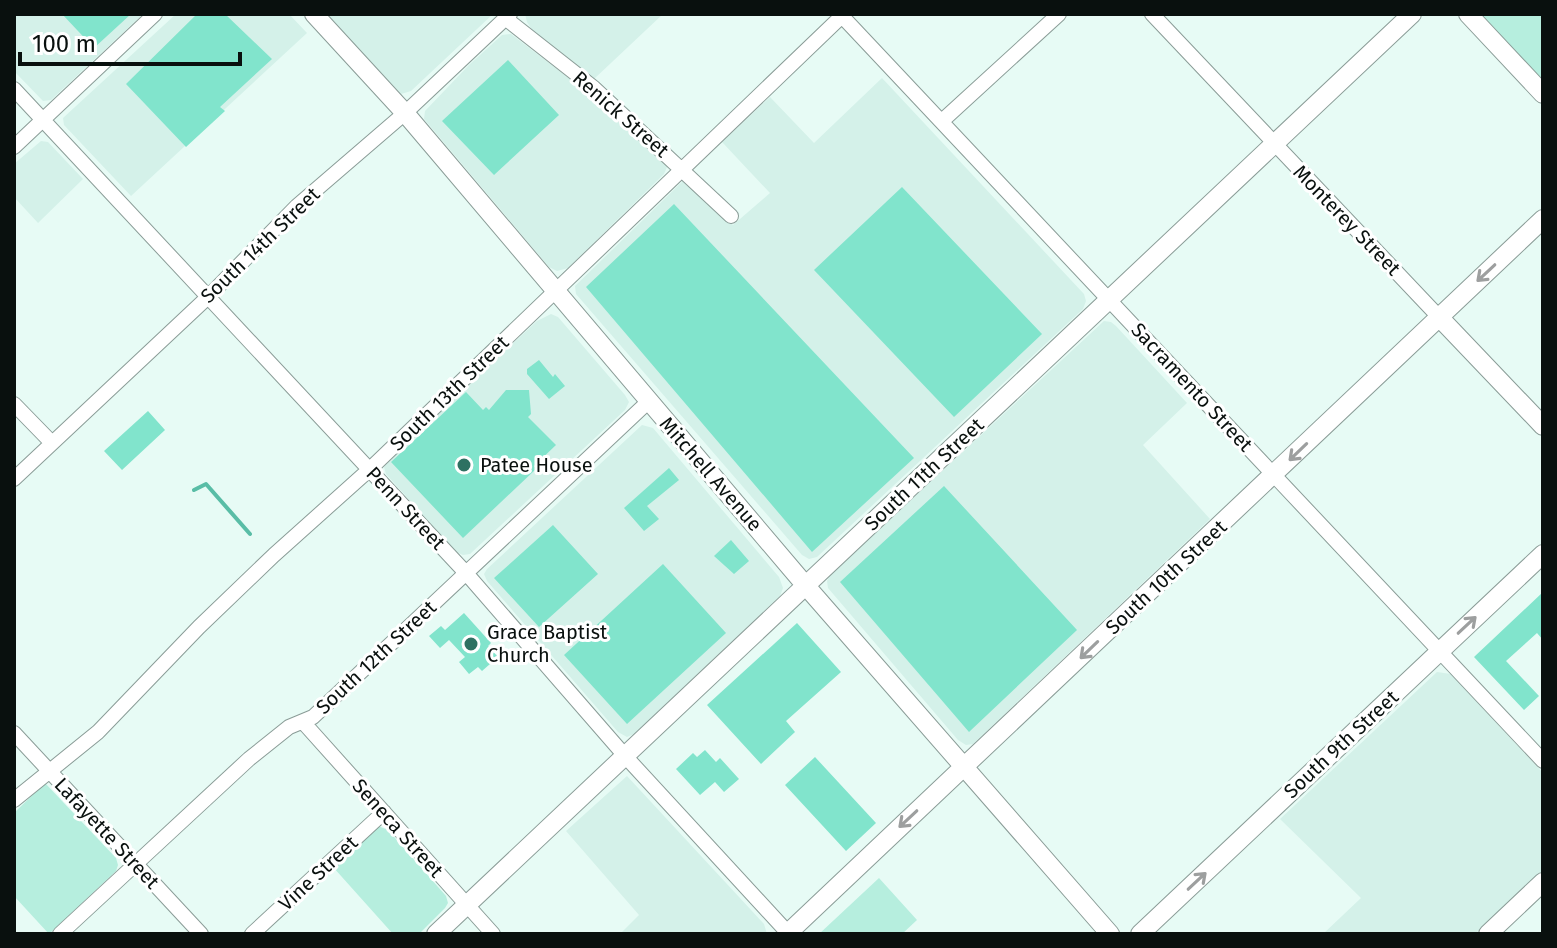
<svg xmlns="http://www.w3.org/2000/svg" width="1557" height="948" font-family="'Fira Sans',sans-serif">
<rect width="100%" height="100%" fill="#e7fbf5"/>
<!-- built -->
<path fill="#d4f1e9" d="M14 14H143L51 100 43 101 14 71Z
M176 14H289L307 33 131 196 64 125 63 118Z
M325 14H493L411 91 401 94Z
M525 14H663L594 79 534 33 527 22Z
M511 34 591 95 663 161 667 167 664 174 568 268 557 271 549 267 424 119 425 111 469 65 502 35Z
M882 78 1084 294 1086 301 1083 309 817 557 809 559 802 555 576 294 575 286 686 178 733 225 770 193 722 142 770 97 814 143Z
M41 141 48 142 83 179 38 223 14 197V164Z
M551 314 558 317 625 395 629 402 625 410 470 554 463 555 456 552 386 474 384 467 387 461 537 321Z
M1104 321 1111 322 1116 326 1187 403 1143 445 1210 519 973 744 966 745 958 740 828 588 827 581 830 575Z
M642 425 653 428 779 577 783 588 780 596 634 734 627 737 618 732 487 581 484 574 487 569Z
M1437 672 1451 674 1543 773V870L1475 934H1323L1361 898 1280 819Z
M627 776 764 924 767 934H620L639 915 566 831Z"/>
<!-- green -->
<path fill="#b6eede" d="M1480 14H1543V80Z
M45 783 116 858 118 865 116 871 49 934 14 896V813Z
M378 826 388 830 446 896 448 903 445 908 419 934H393L333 867Z
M879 878 917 920 902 934H819Z"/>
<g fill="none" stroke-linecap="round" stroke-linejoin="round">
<!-- stream -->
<path stroke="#59bda6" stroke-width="4" d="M194 490 206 484 250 534"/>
</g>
<!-- building -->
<path fill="#81e4cc" d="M62 14H131L94 48Z
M197 14H225L272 59 220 107 225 111 186 147 126 84Z
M508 60 559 115 494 175 442 121Z
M902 187 1042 334 954 417 814 270Z
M674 204 914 458 812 552 586 287Z
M539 360 553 377 555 374 565 386 549 399 527 374V369Z
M506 390H529L531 414 528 417 556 445 534 466 536 469 463 538 391 462 466 392 483 410 486 407 489 410Z
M148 411 165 430 122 470 104 451Z
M669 468 679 480 647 506 659 519 644 531 624 508Z
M944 486 1077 630 969 732 840 582Z
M553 525 598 574 539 627 494 578Z
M731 540 749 561 734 574 714 556Z
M663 564 726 633 627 724 564 655Z
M1543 592V640L1537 633 1506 661 1539 696 1524 710 1474 657Z
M464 613 491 643 488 646 498 657 482 671 478 667 469 674 459 662 465 657 449 640 440 648 429 636 441 626 445 630Z
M797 623 841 672 786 721 795 732 761 764 707 705Z
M705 750 716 762 720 758 739 779 724 792 715 782 700 795 676 769 693 753 697 757Z
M815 757 876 823 846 851 785 785Z"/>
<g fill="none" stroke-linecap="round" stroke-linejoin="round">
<!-- street casing -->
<g stroke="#8a9c97" stroke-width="16">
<path id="street" d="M840 14 1543 761
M1152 14 1439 317
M505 18 594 88 731 216
M14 89 466 573 626 757 789 934
M942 121 1059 14
M14 147 155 14
M14 404 52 443
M14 479 209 296 297 206 405 113 510 14
M303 722 493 934
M14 733 201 934
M14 800 98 732 199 627 274 555 370 469 844 14
M60 934 249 759 289 727 313 717 649 401
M252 934 384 812"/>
</g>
<!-- secondary casing -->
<g stroke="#8a9c97" stroke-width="20">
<path id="secondary" d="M314 14 405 113 806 586 1110 934
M1468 14 1543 94
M1439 317 1543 426
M436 934 1412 14
M787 934 1543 219
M1140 934 1543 554
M1488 934 1543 882"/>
</g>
<!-- street -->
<use href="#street" stroke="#fff" stroke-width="14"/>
<!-- secondary -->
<use href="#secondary" stroke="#fff" stroke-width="18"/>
</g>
<!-- one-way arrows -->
<defs><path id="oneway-shaft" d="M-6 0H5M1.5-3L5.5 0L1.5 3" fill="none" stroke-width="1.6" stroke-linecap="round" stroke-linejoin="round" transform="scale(2)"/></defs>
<g stroke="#9d9f9f">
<use href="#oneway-shaft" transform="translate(1486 273) rotate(137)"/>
<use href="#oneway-shaft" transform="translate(1298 452) rotate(136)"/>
<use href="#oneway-shaft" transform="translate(1467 625) rotate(-43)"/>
<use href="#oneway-shaft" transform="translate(1089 650) rotate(136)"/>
<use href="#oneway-shaft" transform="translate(908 819) rotate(137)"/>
<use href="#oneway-shaft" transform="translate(1197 881) rotate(-43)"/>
</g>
<!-- markers -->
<g fill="#2e7162" stroke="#fff" stroke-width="3">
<circle cx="464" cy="465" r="8"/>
<circle cx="471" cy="644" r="8"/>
</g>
<g text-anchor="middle" stroke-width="6" stroke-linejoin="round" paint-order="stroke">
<!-- street labels -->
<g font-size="20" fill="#09100e" stroke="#fff">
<text transform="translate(621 114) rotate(41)" y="7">Renick Street</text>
<text transform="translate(1347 220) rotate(46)" y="7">Monterey Street</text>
<text transform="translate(260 245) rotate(-44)" y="7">South 14th Street</text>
<text transform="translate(1192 387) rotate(47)" y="7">Sacramento Street</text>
<text transform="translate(449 393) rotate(-44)" y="7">South 13th Street</text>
<text transform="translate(711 474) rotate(49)" y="7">Mitchell Avenue</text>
<text transform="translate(924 474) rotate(-43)" y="7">South 11th Street</text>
<text transform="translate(406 508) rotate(47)" y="7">Penn Street</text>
<text transform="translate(1166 577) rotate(-43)" y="7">South 10th Street</text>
<text transform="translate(376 657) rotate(-43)" y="7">South 12th Street</text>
<text transform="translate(1341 744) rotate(-43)" y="7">South 9th Street</text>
<text transform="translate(398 828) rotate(48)" y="7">Seneca Street</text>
<text transform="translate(107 833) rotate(47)" y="7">Lafayette Street</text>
<text transform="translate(318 873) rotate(-43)" y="7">Vine Street</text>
</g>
<!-- poi labels -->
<g font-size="20" fill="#09100e" stroke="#fff" text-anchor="start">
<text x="480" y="472">Patee House</text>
<text x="487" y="639">Grace Baptist<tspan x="487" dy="23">Church</tspan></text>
</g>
</g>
<!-- border -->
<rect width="1557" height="948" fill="none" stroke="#09100e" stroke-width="32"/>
<!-- scale -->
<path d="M20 52v12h220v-12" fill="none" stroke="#09100e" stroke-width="4"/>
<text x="32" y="52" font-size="24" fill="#09100e" stroke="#ffffff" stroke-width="6" paint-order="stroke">100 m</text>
</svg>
